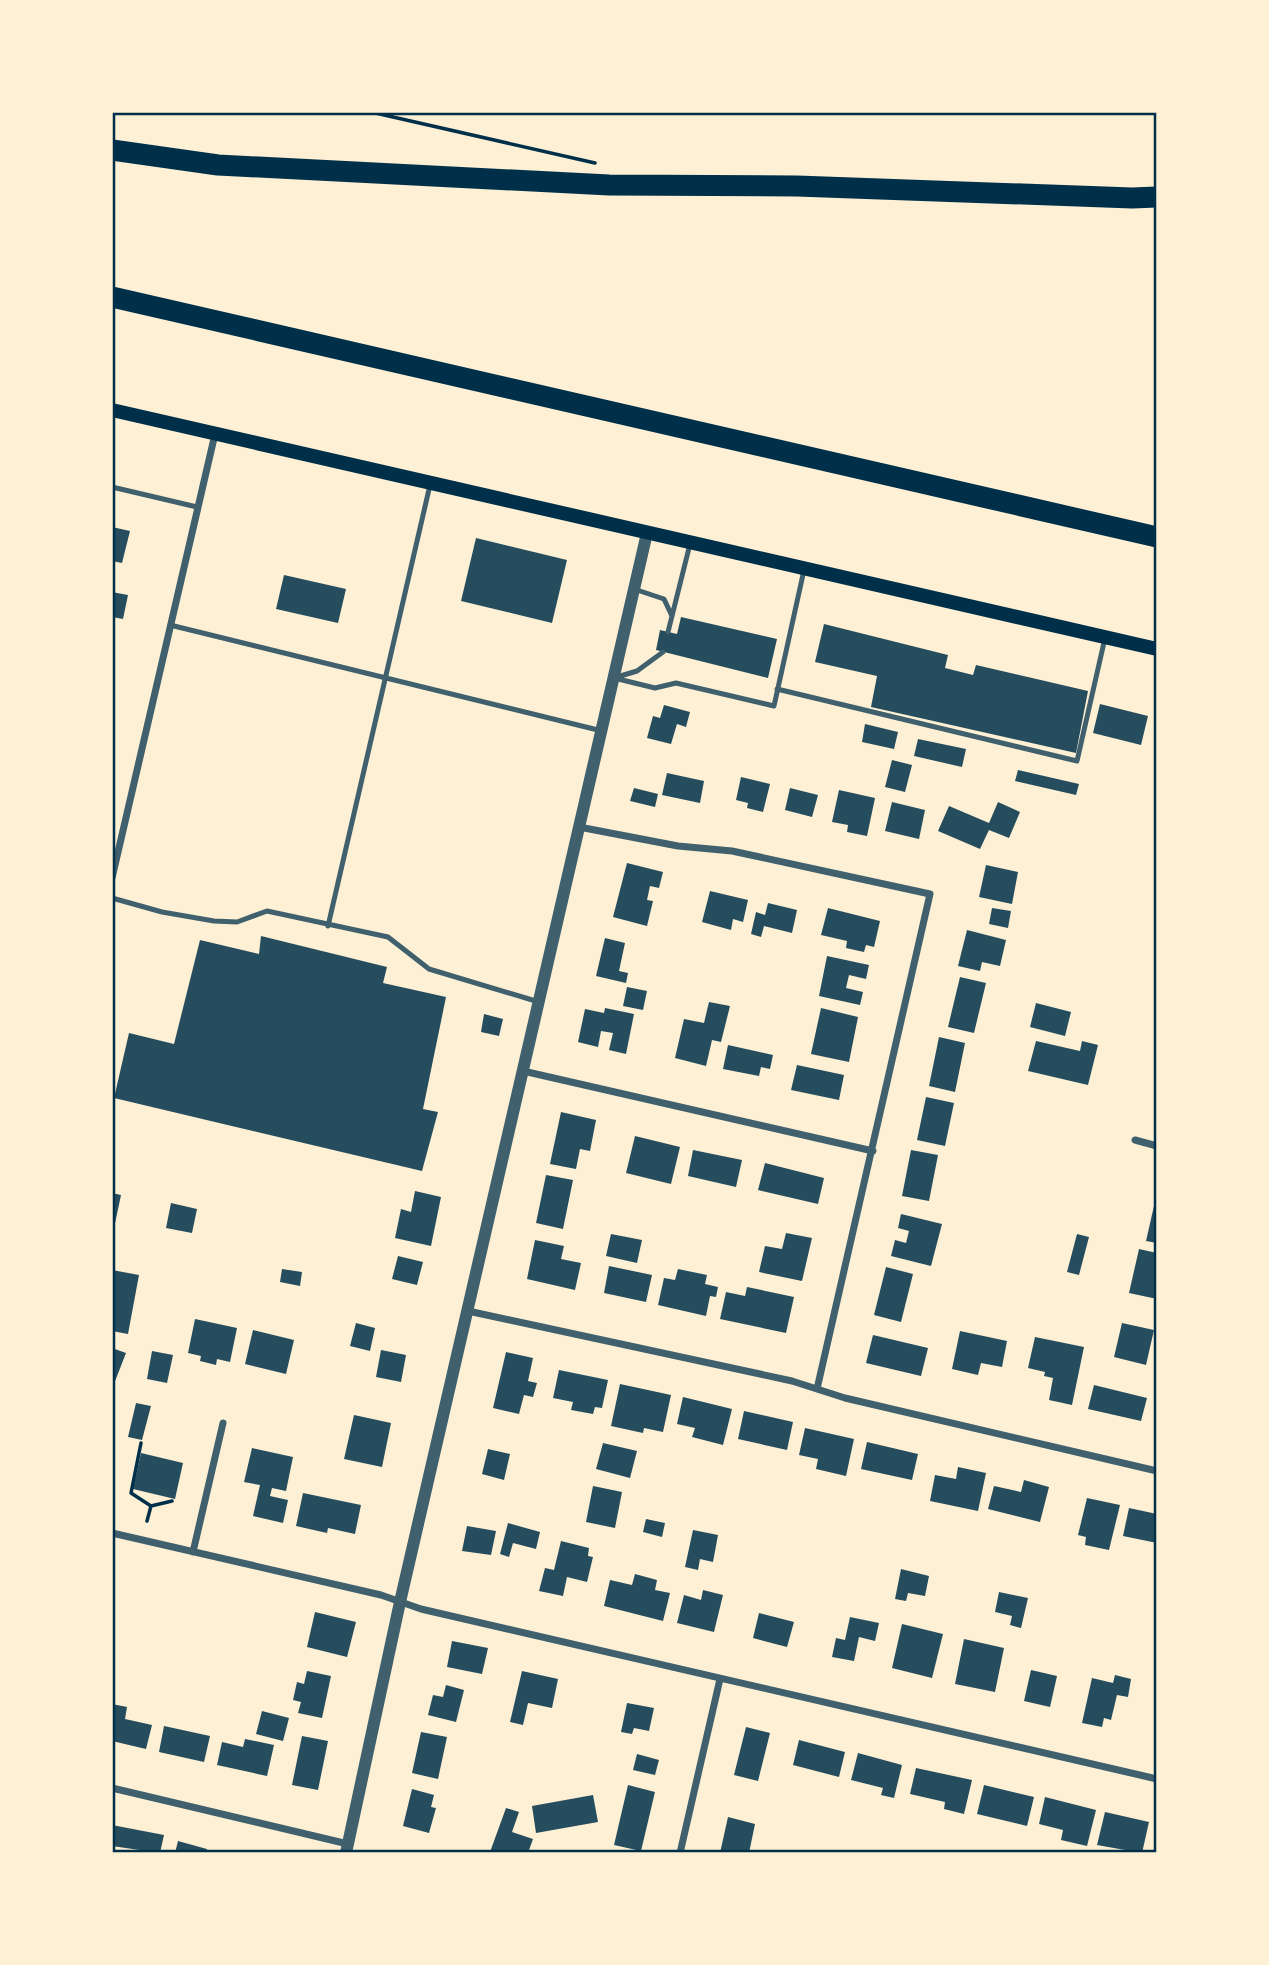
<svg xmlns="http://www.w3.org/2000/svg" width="1269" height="1965" font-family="'Golos Text',sans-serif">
<rect width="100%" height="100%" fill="#fdf0d5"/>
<!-- building -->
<path fill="#264d5e" d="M112 527 130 531 122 563 112 561Z
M476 538 567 560 552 623 461 601Z
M284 575 346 589 338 623 276 609Z
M112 592 128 595 123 619 112 617Z
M681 617 777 639 768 678 656 650 660 630 677 634Z
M824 624 948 655 945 668 973 675 976 665 1088 691 1076 753 871 707 877 676 815 662Z
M1100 704 1148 716 1141 745 1093 733Z
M664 705 690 712 686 727 677 724 671 744 647 738 653 716 660 718Z
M865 724 898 732 894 749 862 742Z
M918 739 966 749 962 767 914 756Z
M892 760 912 765 905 792 885 787Z
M1018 770 1079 784 1076 795 1015 781Z
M667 773 704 781 700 803 662 795Z
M741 777 770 784 763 812 747 808 748 803 736 800Z
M634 788 658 794 655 807 630 801Z
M790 788 818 795 812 817 785 810Z
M839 790 875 798 867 836 847 832 848 825 832 822Z
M892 802 925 810 919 839 885 831Z
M998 802 1020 812 1009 838 989 830 980 849 938 831 949 806 989 823Z
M627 863 663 872 659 888 650 886 647 900 653 901 647 926 613 917Z
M986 865 1018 872 1012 904 979 897Z
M710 891 748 900 743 922 733 919 731 930 702 922Z
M768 903 797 910 792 933 764 926 761 937 751 934 756 912 765 915Z
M828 908 880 921 874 947 866 945 864 952 846 948 847 941 821 935Z
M992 908 1011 911 1008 928 989 924Z
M967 930 1006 940 1000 966 982 962 980 971 958 966Z
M261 936 387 967 383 983 446 997 423 1109 438 1112 422 1171 114 1098 129 1033 174 1044 200 940 259 954Z
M605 938 625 943 619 971 628 973 626 983 596 976Z
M827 956 869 965 866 979 849 975 846 988 863 992 860 1005 819 996Z
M960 977 986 983 974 1033 948 1027Z
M627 987 647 991 643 1010 623 1006Z
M709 1002 730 1006 721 1042 712 1040 706 1066 675 1058 684 1019 704 1023Z
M1036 1003 1071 1012 1065 1036 1030 1027Z
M605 1008 634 1014 626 1054 609 1050 613 1033 601 1031 598 1047 578 1042 585 1009 604 1013Z
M821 1008 858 1017 849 1062 811 1054Z
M484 1014 503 1019 499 1036 481 1032Z
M939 1037 965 1043 955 1092 929 1086Z
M1036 1041 1080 1051 1082 1041 1098 1045 1088 1085 1028 1071Z
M728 1045 773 1055 770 1069 761 1067 759 1076 723 1069Z
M797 1065 844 1075 839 1100 791 1090Z
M926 1097 954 1103 945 1146 917 1140Z
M561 1112 596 1120 590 1151 580 1149 576 1169 550 1164Z
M635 1136 680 1147 671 1184 626 1173Z
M693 1150 742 1160 736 1187 688 1176Z
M911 1150 938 1155 929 1201 902 1196Z
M765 1163 824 1178 818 1204 758 1190Z
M546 1175 573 1180 563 1229 536 1223Z
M415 1191 441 1197 431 1246 395 1238 401 1209 411 1212Z
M112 1193 121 1195 113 1233H112Z
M1156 1197 1157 1198V1243L1146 1241Z
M171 1203 197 1209 192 1233 166 1228Z
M901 1214 942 1224 931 1266 891 1256 895 1240 906 1243 909 1231 898 1228Z
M786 1233 812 1238 802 1281 759 1272 765 1246 782 1249Z
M611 1234 642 1240 637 1263 606 1256Z
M1077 1234 1089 1237 1079 1275 1067 1272Z
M535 1240 564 1246 561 1259 581 1263 575 1290 527 1279Z
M1139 1249 1157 1253V1299L1129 1293Z
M398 1256 423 1262 417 1285 392 1279Z
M609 1266 652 1275 646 1302 604 1293Z
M886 1267 913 1274 901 1322 874 1315Z
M282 1269 302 1272 300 1286 280 1282Z
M678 1269 707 1275 705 1284 718 1287 716 1297 710 1296 706 1316 658 1305 664 1278 675 1280Z
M112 1270 139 1275 128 1334 112 1331Z
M747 1287 794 1297 786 1333 720 1319 726 1292 745 1296Z
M195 1319 237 1328 230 1362 217 1359 216 1365 200 1361 201 1356 188 1353Z
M356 1323 375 1328 370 1351 350 1346Z
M1122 1323 1154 1330 1146 1365 1114 1357Z
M253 1330 294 1340 286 1374 245 1364Z
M960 1331 1007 1341 1002 1367 981 1363 978 1375 952 1369Z
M873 1335 928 1348 921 1376 866 1363Z
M1035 1337 1084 1347 1072 1405 1049 1400 1053 1378 1044 1376 1045 1372 1028 1368Z
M112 1348 126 1353 112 1389Z
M381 1350 406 1355 401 1382 376 1377Z
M152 1351 173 1355 167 1383 147 1379Z
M506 1352 533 1358 528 1381 537 1383 533 1397 524 1395 519 1414 493 1408Z
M559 1370 608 1380 602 1408 595 1407 593 1414 571 1410 573 1402 553 1398Z
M620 1384 671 1395 663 1432 644 1428 643 1433 611 1426Z
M1094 1385 1147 1398 1141 1421 1088 1409Z
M683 1397 732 1409 723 1445 692 1437 695 1428 677 1424Z
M136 1403 151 1406 142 1440 128 1437Z
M744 1411 793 1422 787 1450 738 1439Z
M354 1415 391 1423 382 1467 344 1459Z
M805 1428 854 1439 846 1476 816 1469 818 1459 799 1455Z
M867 1442 918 1454 912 1480 861 1469Z
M603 1443 637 1451 630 1478 596 1469Z
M252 1448 293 1457 286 1491 272 1488 270 1496 288 1500 283 1523 253 1516 260 1485 244 1482Z
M488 1449 510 1454 504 1480 482 1474Z
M141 1453 183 1463 175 1499 133 1489Z
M958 1467 986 1473 978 1511 930 1501 935 1475 956 1479Z
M1024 1480 1049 1487 1040 1522 988 1509 994 1486 1021 1492Z
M593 1486 622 1492 615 1528 586 1522Z
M303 1493 361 1505 355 1534 328 1528 327 1533 296 1526Z
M1087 1498 1120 1505 1109 1550 1085 1545 1086 1537 1078 1535Z
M1129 1508 1157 1514V1543L1123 1536Z
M646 1519 665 1523 662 1537 643 1532Z
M508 1523 540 1532 536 1549 513 1543 509 1557 500 1554Z
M467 1526 496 1531 491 1555 462 1551Z
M693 1530 718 1535 713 1562 700 1559 698 1570 685 1567Z
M561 1541 589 1548 588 1556 593 1557 587 1582 567 1577 563 1596 539 1591 545 1568 554 1570Z
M901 1569 929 1576 925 1596 908 1593 906 1601 895 1599Z
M635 1574 657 1580 655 1590 670 1593 663 1621 604 1606 610 1580 632 1585Z
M703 1590 723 1595 714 1632 677 1623 684 1595 701 1600Z
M999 1592 1028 1598 1021 1628 1010 1625 1012 1616 995 1612Z
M315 1612 356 1622 347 1657 307 1647Z
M759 1613 794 1622 787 1647 753 1638Z
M850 1617 879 1623 875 1641 859 1637 854 1661 832 1657 836 1638 845 1640Z
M902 1624 943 1634 932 1678 892 1668Z
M964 1639 1004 1648 995 1692 955 1684Z
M452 1641 488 1648 482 1674 447 1667Z
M1031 1670 1057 1676 1050 1707 1024 1701Z
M307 1671 331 1676 322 1718 298 1713 301 1702 293 1700 297 1682 304 1684Z
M522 1671 558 1679 552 1708 528 1703 523 1725 510 1722Z
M1115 1675 1131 1679 1128 1697 1117 1695 1111 1720 1104 1718 1102 1727 1082 1723 1092 1678 1113 1683Z
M446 1685 464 1690 456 1722 428 1715 433 1695 443 1697Z
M627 1703 654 1708 649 1731 634 1728 632 1734 621 1732Z
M112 1704 127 1707 125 1719 152 1725 146 1749 112 1741Z
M262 1711 289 1718 283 1741 256 1734Z
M164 1726 210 1736 204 1762 159 1752Z
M746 1727 770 1733 758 1781 734 1775Z
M421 1732 447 1737 438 1779 412 1773Z
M302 1736 328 1741 318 1790 292 1785Z
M245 1739 274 1745 267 1776 217 1765 222 1742 243 1747Z
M799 1740 845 1752 839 1777 793 1765Z
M858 1753 902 1765 894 1798 881 1795 883 1788 851 1780Z
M637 1754 659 1760 655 1775 633 1770Z
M916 1768 972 1780 964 1814 944 1809 945 1802 910 1794Z
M628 1785 655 1792 641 1851 614 1845Z
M984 1785 1034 1797 1027 1826 977 1814Z
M412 1789 434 1795 431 1807 436 1808 429 1833 403 1826Z
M593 1795 598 1822 536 1833 532 1806Z
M1045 1797 1096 1810 1087 1846 1061 1840 1063 1830 1039 1824Z
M506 1808 519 1812 512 1832 533 1839 528 1853 490 1852Z
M1105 1812 1149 1822 1142 1853 1097 1845Z
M728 1817 755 1824 749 1853H720Z
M112 1825 164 1835 160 1853 112 1846Z
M178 1841 207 1849 206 1853H175Z"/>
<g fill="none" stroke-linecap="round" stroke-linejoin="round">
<!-- path -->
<path stroke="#003049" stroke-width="3.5" d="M371 112 595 163
M141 1443 131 1493 151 1506
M147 1521 151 1506 172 1501"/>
<!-- service -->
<path stroke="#3f606c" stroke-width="5" d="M112 487 197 507
M634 589 664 599 672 616 668 632
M672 616 690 544
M170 625 602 731
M617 677 637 671 663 652
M614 678 655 688 676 683 774 706 804 570
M777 689 1077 761 1105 638
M112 898 162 912 214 921 237 922 267 911 388 937 429 969 539 1002
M328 926 430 485"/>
<!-- minor -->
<path stroke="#3f606c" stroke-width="7" d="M579 827 678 846 732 851 930 894 817 1389
M112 878 215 434
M523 1071 873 1151
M1135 1140 1157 1146
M468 1311 792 1381 845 1398 1157 1471
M112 1533 381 1595 421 1609 1157 1779
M193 1552 223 1423
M112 1788 348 1844
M680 1853 720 1679"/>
<!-- tertiary -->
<path stroke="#3f606c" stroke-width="12" d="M346 1853 400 1602 647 533"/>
<!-- secondary -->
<path stroke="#003049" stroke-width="14" d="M112 410 1157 649"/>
<!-- motorway -->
<path stroke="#003049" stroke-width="21" d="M112 150 218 165 609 185 797 186 1132 198 1157 197
M112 297 1157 537"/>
</g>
<!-- border -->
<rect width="1269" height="1965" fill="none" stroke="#fdf0d5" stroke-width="228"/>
<rect x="114" y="114" width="1041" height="1737" fill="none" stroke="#003049" stroke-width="2.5"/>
</svg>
